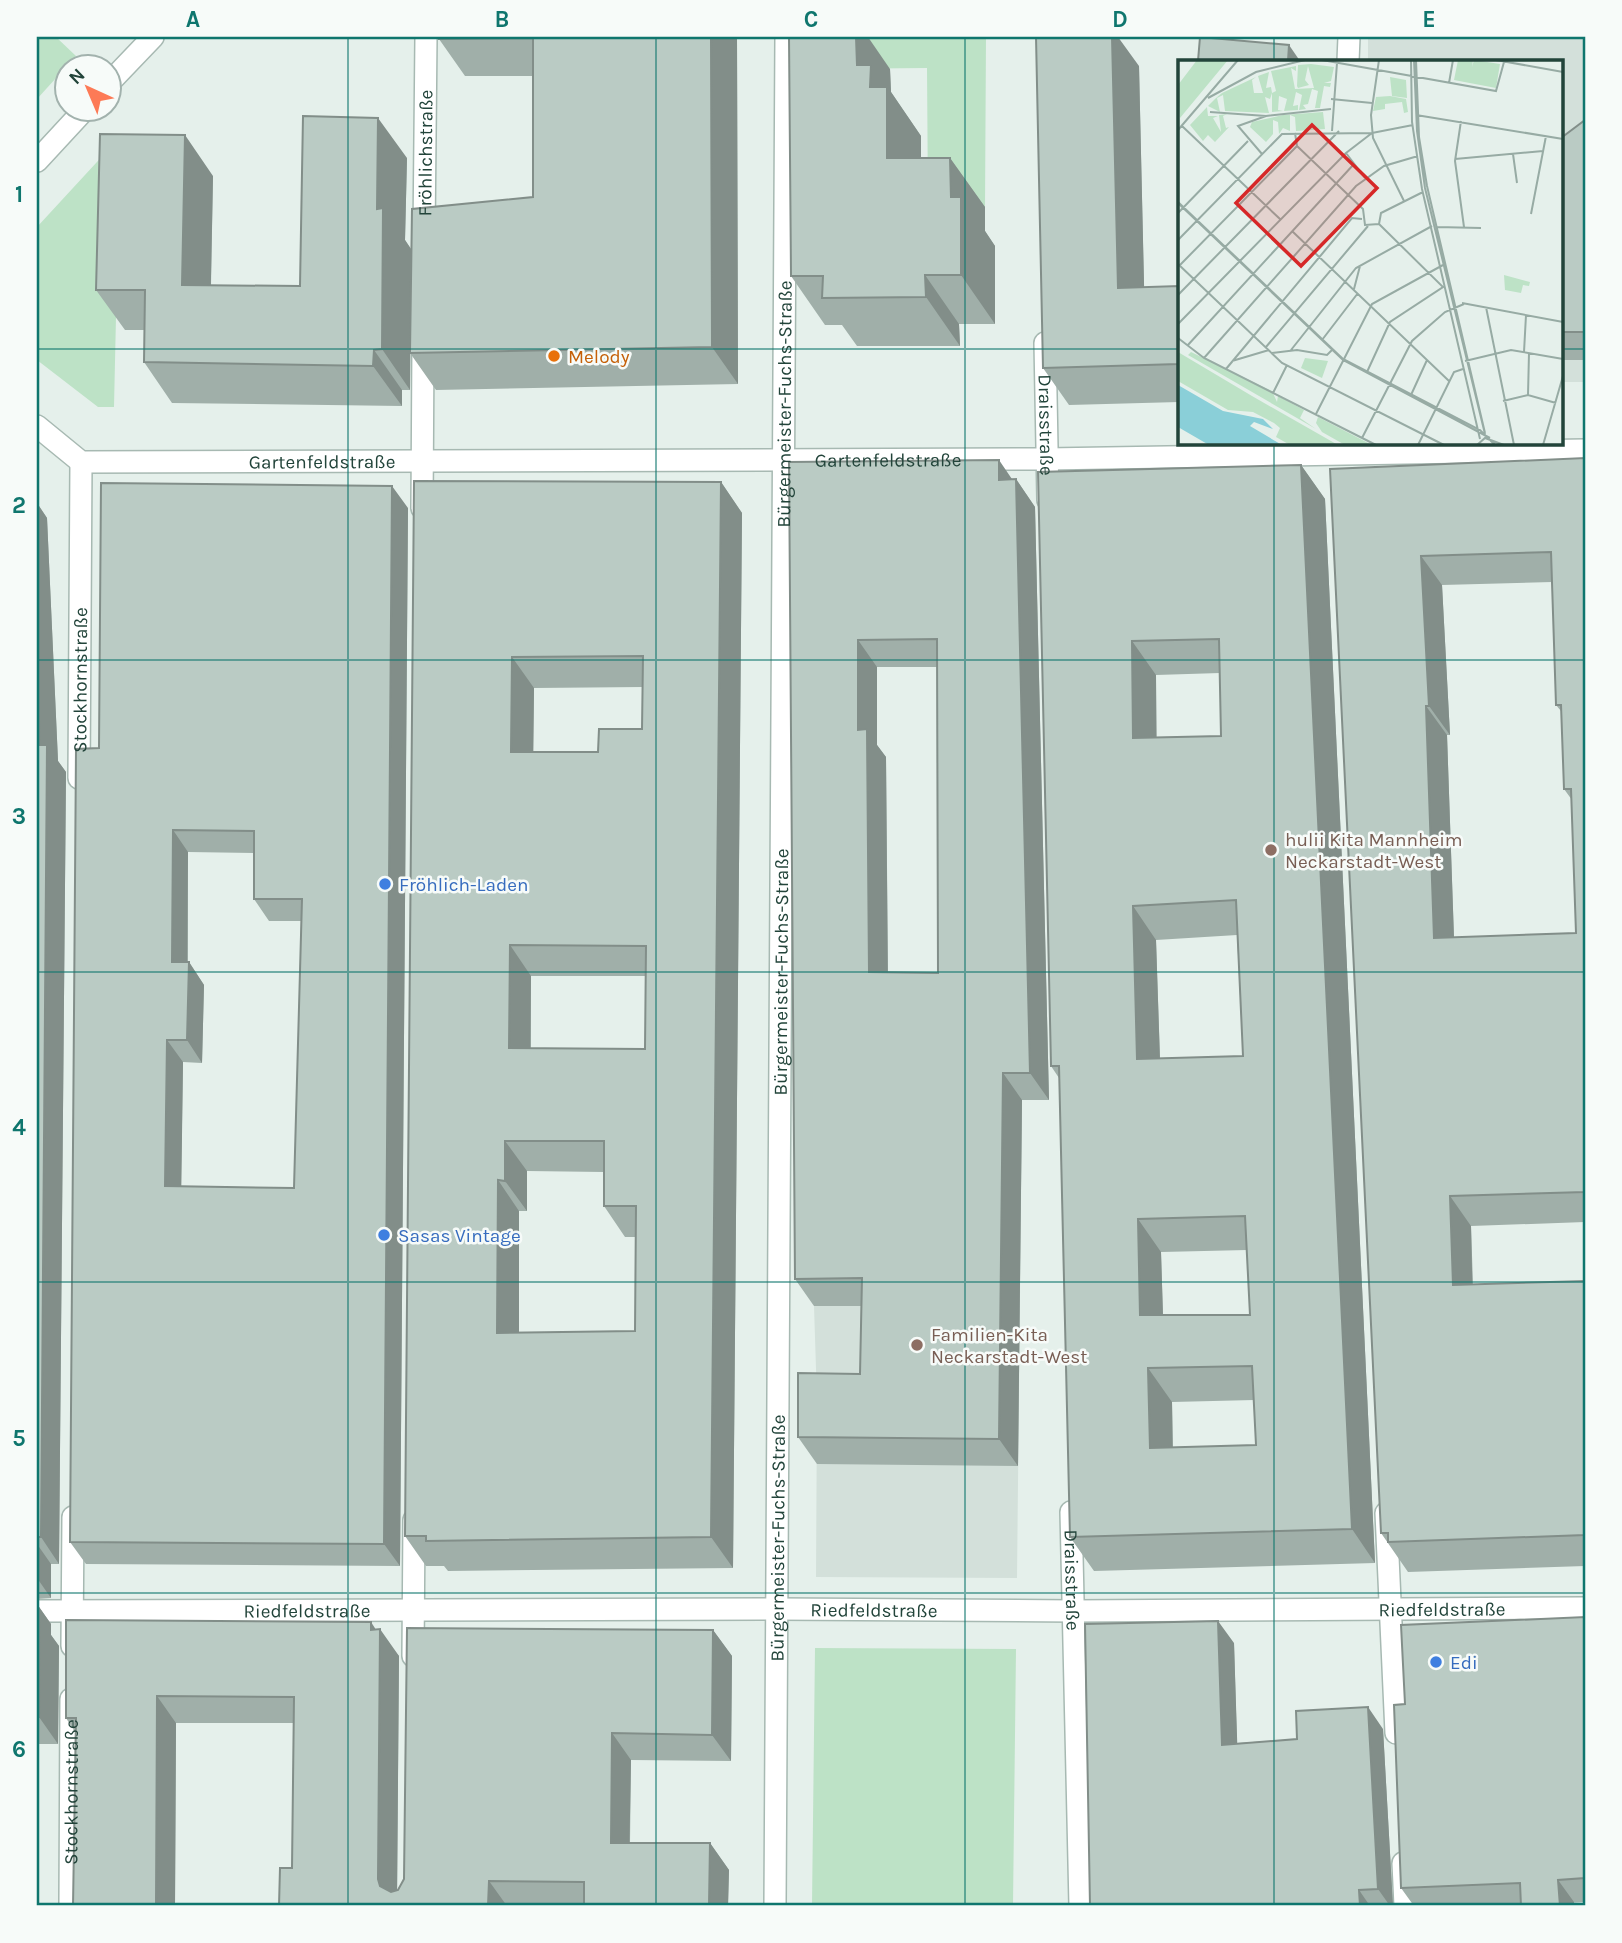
<svg xmlns="http://www.w3.org/2000/svg" width="1622" height="1943" font-family="Karla,sans-serif">
<rect width="100%" height="100%" fill="#e5f0eb"/>
<!-- built -->
<path fill="#d3e0da" d="M1368 37H1585V382H1561V61H1368Z
M1022 1108 1017 1578 816 1577 817 1400 814 1306 921 1305Z"/>
<!-- green -->
<path fill="#bde2c6" d="M37 37H56L76 56 37 99Z
M823 37H986L985 207H928L927 68 823 69Z
M120 137 114 407H98L37 360V227Z
M815 1648 1016 1649 1013 1906H812Z"/>
<g fill="none" stroke-linecap="round" stroke-linejoin="round">
<!-- pedestrian casing -->
<g stroke="#a7b9b2" stroke-width="24">
<g id="pedestrian">
<path id="s1" d="M776 1609 1074 1611"/>
</g>
</g>
<!-- minor casing -->
<g stroke="#a7b9b2" stroke-width="24">
<g id="minor">
<path d="M1348 61 1349 37"/>
<path d="M108 84 153 37"/>
<path d="M37 161 86 108"/>
<path id="s2" d="M424 235 426 37"/>
<path id="s3" d="M1045 343 1048 500"/>
<path id="s4" d="M37 426 81 462 1047 459 1585 450"/>
<path d="M422 508 423 344"/>
<path id="s5" d="M79 778 81 462"/>
<path id="s6" d="M1071 1512 1080 1906"/>
<path d="M1386 1513 1396 1733"/>
<path id="s7" d="M37 1611 776 1609"/>
<path id="s8" d="M1074 1611 1585 1608"/>
<path d="M72 1646 73 1517"/>
<path d="M413 1656 414 1520"/>
<path d="M1403 1863 1405 1906"/>
<path id="s9" d="M70 1906 71 1699"/>
<path id="s10" d="M775 1906 786 37"/>
</g>
</g>
<!-- pedestrian -->
<use href="#pedestrian" stroke="#fff" stroke-width="21"/>
<!-- minor -->
<use href="#minor" stroke="#fff" stroke-width="21"/>
</g>
<!-- wall -->
<path fill="#a0afa9" fill-rule="evenodd" d="M439 37H737L738 384 436 390 410 353 533 197V76H465L439 39Z
M1139 66 1144 287 1179 286V402L1069 405 1043 368Z
M890 69 891 92 921 136V158H950L985 207V231L995 246V324H959L960 346H857L842 325H825L791 276Z
M1585 120V360H1561V138Z
M407 158 405 240 411 249 410 390H402V406L172 403 144 362V330H125L96 290 213 176 211 286H300Z
M1585 458V1222L1471 1226 1473 1284 1585 1281V1566L1408 1572 1381 1533 1330 469ZM1552 582 1556 705 1561 711 1564 789 1572 800 1576 933 1454 937 1447 735H1450L1442 585Z
M789 462 1016 479 1035 507 1049 1100H1022L1018 1466 817 1464 798 1437 860 1374 861 1306H814L795 1279ZM877 667H937L938 973H888L886 757 877 745Z
M1301 465 1325 499 1375 1563 1094 1571 1070 1537 1059 1078 1051 1066 1038 472ZM1220 673 1221 736 1156 737V675ZM1237 935 1243 1056 1160 1058 1156 940ZM1247 1250 1250 1315H1163L1161 1252ZM1254 1400 1256 1445 1173 1447 1172 1402Z
M414 481 721 482 742 513 733 1568 448 1571 444 1566H426L405 1536ZM643 687 642 729 598 752H533L534 688ZM531 976H646L645 1049 531 1048ZM527 1171 604 1172V1206L625 1237H636L635 1331 519 1333V1211H527Z
M37 503 47 518 58 761 66 772 59 1564H51V1598L37 1599Z
M408 508 400 1566 86 1564 70 1542 99 748ZM188 852 254 853V899L269 921H301L294 1188 181 1186 183 1062 202 1063 204 985 189 962H188Z
M37 1604 51 1624V1635L59 1646 58 1744H37Z
M1585 1617V1902L1513 1906H1414L1401 1888 1405 1704Z
M376 1630 399 1656 397 1891 713 1630 732 1656 731 1761 631 1760 630 1843H710L729 1870 728 1906H279L292 1868 294 1723H176L175 1906H73L75 1732 66 1718Z
M1234 1643 1237 1743 1297 1739 1383 1729 1393 1906H1090Z"/>
<!-- shaded-wall -->
<path fill="#828e89" d="M711 37H737L738 384 712 347Z
M856 37H868L890 69 891 92 921 136V207L887 158 870 87 857 65Z
M1112 37H1118L1139 66 1145 326 1118 288Z
M1289 45 1300 61H1288Z
M378 118 407 158 405 240 411 249 410 390 382 349 377 209Z
M185 135 213 176 210 326 182 285Z
M950 158 985 207V231L995 246V324L961 275 951 197Z
M925 275 959 324 960 346 926 297Z
M374 350 402 390V406L373 366Z
M999 460 1016 485V479L1035 507 1049 1100 1030 1073 999 480Z
M1301 465 1325 499 1375 1563 1352 1529Z
M721 482 742 513 733 1568 711 1537Z
M392 486 408 508 400 1566 384 1544Z
M37 503 47 518 58 761 66 772 59 1564 41 1537 40 745 37 671Z
M1421 556 1442 585 1450 735 1429 706Z
M858 640 877 667V745L886 757 888 1000 869 972 858 730Z
M1132 641 1156 675 1157 772 1133 738Z
M512 657 534 688 533 783 511 752Z
M1426 706 1447 735 1455 968 1434 938Z
M173 830 188 852 187 984 172 962Z
M1133 906 1156 940 1161 1092 1137 1059Z
M510 945 531 976 530 1079 509 1048Z
M189 962 204 985 202 1063 187 1040Z
M167 1040 183 1062 181 1208 165 1186Z
M1003 1073 1022 1100 1018 1466 999 1439Z
M505 1141 527 1171V1211L505 1181Z
M498 1180 519 1211V1363L497 1333Z
M1450 1196 1471 1226 1473 1314 1453 1285Z
M1138 1219 1161 1252 1164 1349 1140 1315Z
M1148 1368 1172 1402 1173 1482 1150 1448Z
M37 1544 51 1564V1598L37 1578Z
M37 1604 51 1624V1635L59 1646 58 1744 39 1717Z
M1218 1621 1234 1643 1238 1767 1222 1745Z
M371 1622 380 1636V1629L399 1656 397 1906 380 1886 378 1879Z
M713 1630 732 1656 731 1761 712 1735Z
M157 1696 176 1723 175 1906H156Z
M1368 1707 1383 1729 1393 1906H1390L1378 1889Z
M612 1733 631 1760 629 1870 611 1843Z
M710 1843 729 1870 728 1906H709Z
M1558 1880 1574 1902V1906H1560Z
M489 1881 507 1906H488Z
M1359 1890 1370 1906H1360Z"/>
<!-- building -->
<path fill="#bacbc4" stroke="#828e89" stroke-width="2" fill-rule="evenodd" d="M439 37H711L712 347 410 353 412 209 533 197V38L439 39Z
M789 37H856L857 65H871L870 87H887V158H950L951 197H961V275H925L926 297 822 298 823 276H791Z
M1036 37H1112L1118 288 1179 286V364L1043 368Z
M1200 37 1289 45 1288 61H1198Z
M303 116 378 118 377 209 383 208 382 349 374 350 373 366 144 362 145 290H96L100 134 185 135 182 285 300 286Z
M1585 120V332H1561V138Z
M1585 458V1192L1450 1196 1453 1285 1585 1281V1535L1388 1542V1533H1381L1330 469ZM1551 552 1556 705H1561L1564 789H1571L1576 933 1434 938 1426 706H1429L1421 556Z
M999 460V480L1016 479 1030 1073H1003L999 1439 798 1437V1373L860 1374 862 1278 795 1279 789 462ZM937 639 938 973 869 972 867 729 858 730V640Z
M1301 465 1352 1529 1070 1537 1059 1066H1051L1038 472ZM1219 639 1221 736 1133 738 1132 641ZM1236 900 1243 1056 1137 1059 1133 906ZM1245 1216 1250 1315H1140L1138 1219ZM1252 1366 1256 1445 1150 1448 1148 1368Z
M414 481 721 482 711 1537 426 1541V1536H405ZM643 656 642 729H599L598 752H511L512 657ZM510 945 646 946 645 1049 509 1048ZM505 1141H604V1206H636L635 1331 497 1333 498 1180 505 1181Z
M101 483 392 486 384 1544 70 1542 76 749 99 748ZM173 830 254 831V899H302L294 1188 165 1186 167 1040H187L189 962H172Z
M37 671 40 745H47L41 1537H37Z
M1585 1617V1878L1558 1880 1560 1906H1521L1520 1883 1401 1888 1394 1705 1405 1704 1401 1625Z
M37 1620H40L39 1717H37Z
M66 1620 371 1622V1630L380 1629 378 1879 380 1886 391 1892 398 1890 404 1879 407 1628 713 1630 712 1735 612 1733 611 1843H710L709 1906H584V1882L489 1881 488 1906H279L280 1868H292L294 1697 157 1696 156 1906H73L76 1718H66Z
M1218 1621 1222 1745 1297 1739 1296 1711 1368 1707 1378 1889 1359 1890 1360 1906H1090L1085 1624Z"/>
<!-- grid -->
<path fill="none" stroke="#0f766e" stroke-width="2" stroke-opacity="0.55" d="M348 37V1906M656 37V1906M965 37V1906M1274 37V61M37 349H1179M1561 349H1585M1274 443V1906M37 660H1585M37 972H1585M37 1282H1585M37 1593H1585"/>
<!-- markers -->
<circle fill="#e8710a" stroke="#f7fbf9" stroke-width="2.5" cx="554" cy="356" r="7"/>
<g fill="#8d6e63" stroke="#f7fbf9" stroke-width="2.5">
<circle cx="1271" cy="850" r="7"/>
<circle cx="917" cy="1345" r="7"/>
</g>
<g fill="#3f7fe0" stroke="#f7fbf9" stroke-width="2.5">
<circle cx="385" cy="884" r="7"/>
<circle cx="384" cy="1235" r="7"/>
<circle cx="1436" cy="1662" r="7"/>
</g>
<g text-anchor="middle" stroke-width="5" stroke-linejoin="round" paint-order="stroke">
<!-- street labels -->
<g font-size="19" fill="#22443a" stroke="#f7fbf9">
<text dy="7" stroke="none"><textPath href="#s2" startOffset="82">Fröhlichstraße</textPath></text>
<text dy="7" stroke="none"><textPath href="#s10" startOffset="1502">Bürgermeister-Fuchs-Straße</textPath></text>
<text dy="7" stroke="none"><textPath href="#s3" startOffset="82">Draisstraße</textPath></text>
<text dy="7" stroke="none"><textPath href="#s4" startOffset="864">Gartenfeldstraße</textPath></text>
<text dy="7" stroke="none"><textPath href="#s4" startOffset="298">Gartenfeldstraße</textPath></text>
<text dy="7" stroke="none"><textPath href="#s5" startOffset="98">Stockhornstraße</textPath></text>
<text dy="7" stroke="none"><textPath href="#s10" startOffset="934">Bürgermeister-Fuchs-Straße</textPath></text>
<text dy="7" stroke="none"><textPath href="#s10" startOffset="368">Bürgermeister-Fuchs-Straße</textPath></text>
<text dy="7" stroke="none"><textPath href="#s6" startOffset="68">Draisstraße</textPath></text>
<text dy="7" stroke="none"><textPath href="#s8" startOffset="368">Riedfeldstraße</textPath></text>
<text dy="7" stroke="none"><textPath href="#s7" startOffset="270">Riedfeldstraße</textPath></text>
<text dy="7" stroke="none"><textPath href="#s1" startOffset="98">Riedfeldstraße</textPath></text>
<text dy="7" stroke="none"><textPath href="#s9" startOffset="114">Stockhornstraße</textPath></text>
</g>
<!-- food labels -->
<g font-size="19" fill="#c56008" stroke="#f7fbf9" text-anchor="start">
<text x="568" y="363">Melody</text>
</g>
<!-- education labels -->
<g font-size="19" fill="#785e54" stroke="#f7fbf9" text-anchor="start">
<text x="1285" y="846">hulii Kita Mannheim<tspan x="1285" dy="22">Neckarstadt-West</tspan></text>
<text x="931" y="1341">Familien-Kita<tspan x="931" dy="22">Neckarstadt-West</tspan></text>
</g>
<!-- shop labels -->
<g font-size="19" fill="#366cbe" stroke="#f7fbf9" text-anchor="start">
<text x="399" y="891">Fröhlich-Laden</text>
<text x="398" y="1242">Sasas Vintage</text>
<text x="1450" y="1669">Edi</text>
</g>
</g>
<!-- overview -->
<g transform="translate(1178 60)">
<rect width="385" height="385" fill="#e5f0eb"/>
<path d="M19 0H50L2 58 0 25ZM280 0H295L294 7 296 0 322 4 318 28 276 20ZM133 4 156 7 153 21 146 23H153L152 27 146 26 142 48H137L140 31 134 29 130 44 125 45 128 49 121 50 124 35 118 32 115 46 120 45V50L106 51 109 39 101 36 100 50 105 51 94 52V33L92 39 87 37 91 53 47 51 45 35 39 38 42 52 30 46 38 38 44 33 78 17 74 20 76 33H85L80 16 91 12 88 28 93 27 94 33 98 31 93 11 118 6V11L113 8 117 29 136 28 130 6 127 20 131 25 120 28 119 26 120 5ZM212 17 228 20 229 38 214 36ZM212 36 228 39 230 52 226 53 224 42 207 44V49L195 51 198 37ZM29 47 30 56H40L35 58 43 72 41 55 49 54 45 56 48 68 51 67 37 82 30 75 25 81 12 65ZM145 52 147 69 118 71 117 57 112 55V71L105 68 101 74 100 62 95 60V74L88 82 72 67 74 62 92 58 105 55ZM326 215 352 222 351 226 345 225 343 233 327 230ZM0 292 74 336 160 385H112L98 377 102 368 96 363 75 352 50 350 0 321ZM13 292 94 331 99 342 100 336 126 350 122 358 138 369 10 295ZM127 298 150 301 144 318 123 308ZM140 357 194 385H167L144 372 138 363Z" fill="#bde2c6"/>
<path d="M0 325 45 351 85 359 95 369 76 362 72 366 104 385H31L0 367Z" fill="#8acfd8"/>
<path fill="none" stroke="#97aba4" stroke-width="2" d="M144 0 318 31 326 2M201 0 193 55 195 78 226 141M233 0 234 62 244 129 302 379M236 0 239 71 247 128 307 374M238 0 241 77 249 126 307 373M318 0 385 12M271 23 275 0M30 38 78 12 127 0M153 39 194 43M32 52 88 56M238 55 385 79M283 61 277 101 286 167M4 66 102 159M0 70 60 0M154 71 159 3M117 73 119 86 185 149 187 165 201 164M168 93 187 118M84 94 60 66 88 56 153 49M335 94 339 123M277 99 365 91M0 142 165 299 302 370 317 385M0 143 165 300 312 378M0 153 70 81M353 154 368 76M201 164 203 153 245 132M259 167 303 168M114 171 271 321M0 180 104 74 194 73 235 65M0 204 104 303 266 385M2 205 119 86M176 229 182 206M0 235 161 71M284 243 385 262M308 247 336 385M0 264 168 93 194 73M0 278 26 298 198 385M144 280 180 233M9 286 176 104M88 287 190 166M113 290 178 208 254 166M346 292 348 255M94 293 119 290 149 295 154 290M26 298 178 126 206 106 240 96M54 301 91 290M287 301 333 290 385 299M48 309 174 158 184 159M189 312 212 262 265 227 201 164M95 333 109 305M233 335 249 300M350 335 351 293M325 341 350 335 378 343M138 354 194 244 265 205M184 378 234 281 267 252 286 244M240 385 276 312 285 309M299 385 307 378 326 385M365 385 385 316"/>
<path fill="#d62828" fill-opacity="0.15" stroke="#d62828" stroke-width="3.5" d="M134 65 199 128 123 206 58 143Z"/>
<rect width="385" height="385" fill="none" stroke="#22443a" stroke-width="3.5"/>
</g>
<!-- border -->
<rect width="1622" height="1943" fill="none" stroke="#f7fbf9" stroke-width="77"/>
<!-- north arrow -->
<g transform="translate(88 88) rotate(316)"><circle r="33" fill="#f7fbf9" stroke="#a2b2ad" stroke-width="2"/>
<path d="M0-5L12 26L0 18L-12 26Z" fill="#fd7a56"/>
<text y="-10" font-size="19" font-weight="bold" text-anchor="middle" fill="#22443a">N</text>
</g>
<rect x="38" y="38" width="1546" height="1866" fill="none" stroke="#0f766e" stroke-width="2.5"/>
<g font-size="23" text-anchor="middle" font-weight="bold" fill="#0f766e">
<text x="193" y="27">A</text>
<text x="502" y="27">B</text>
<text x="811" y="27">C</text>
<text x="1120" y="27">D</text>
<text x="1429" y="27">E</text>
<text x="19" y="202">1</text>
<text x="19" y="513">2</text>
<text x="19" y="824">3</text>
<text x="19" y="1135">4</text>
<text x="19" y="1446">5</text>
<text x="19" y="1757">6</text>
</g>
</svg>
